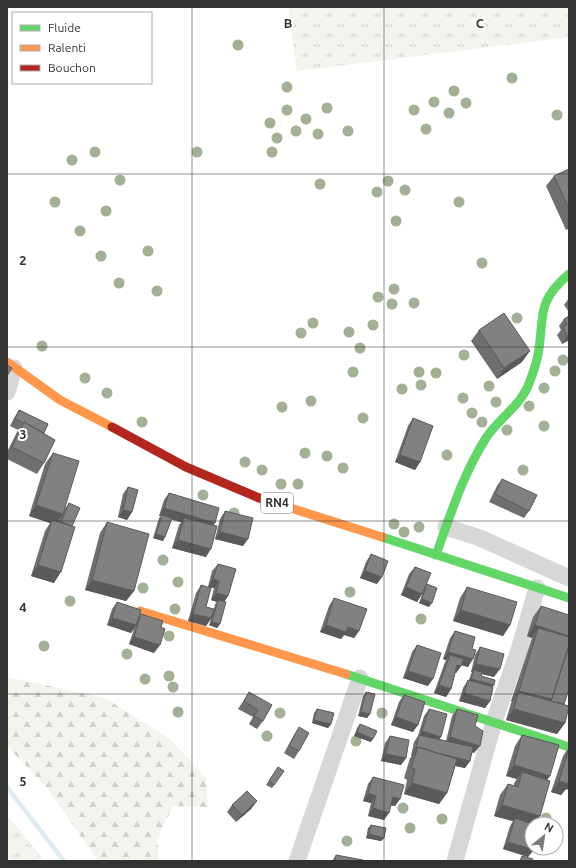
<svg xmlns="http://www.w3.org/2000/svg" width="576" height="868" font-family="Ubuntu,sans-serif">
<defs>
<pattern id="grass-tufts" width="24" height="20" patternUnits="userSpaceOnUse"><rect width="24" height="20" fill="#f1f5ed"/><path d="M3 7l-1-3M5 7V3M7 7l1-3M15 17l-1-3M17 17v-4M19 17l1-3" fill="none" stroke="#cfd2cc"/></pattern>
<pattern id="forest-firs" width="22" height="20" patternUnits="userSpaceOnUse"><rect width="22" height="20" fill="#f1f5ed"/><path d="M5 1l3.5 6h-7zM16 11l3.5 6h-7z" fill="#cfd2cc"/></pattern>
</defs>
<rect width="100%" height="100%" fill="#fff"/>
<!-- grass -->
<path fill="url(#grass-tufts)" d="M288 7H569V37L297 71Z
M7 817 17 826 44 861H10L7 856Z"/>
<!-- forest -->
<path fill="url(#forest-firs)" d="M7 677 105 698 170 739 206 778 208 807 173 806 157 840 159 861H98L48 789 7 746Z"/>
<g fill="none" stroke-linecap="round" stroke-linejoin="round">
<!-- stream -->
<path stroke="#ddebf3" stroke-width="4.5" d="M7 787 64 861"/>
<!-- street -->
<path stroke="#d7d7d7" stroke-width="17" d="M7 392 14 368
M446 527 480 538 569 578
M297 861 360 678
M455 861 494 721 519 650 537 588"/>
<!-- fast -->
<path stroke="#63d668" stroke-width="9" d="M382 537 569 598
M436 555C450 516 463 474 486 438 499 418 522 405 530 381 533 373 536 364 538 355 545 316 535 303 569 274
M346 674 569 747"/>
<!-- slow -->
<path stroke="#ff974d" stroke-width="9" d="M7 362 60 400 112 427
M259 498 382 537
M140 611 346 674"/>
<!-- jam -->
<path stroke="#b3261e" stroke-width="9" d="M112 427 186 467 259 498"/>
</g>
<!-- trees -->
<g fill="#a2b095">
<circle cx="238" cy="45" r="5.5"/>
<circle cx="512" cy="78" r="5.5"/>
<circle cx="287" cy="87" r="5.5"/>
<circle cx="454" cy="91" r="5.5"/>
<circle cx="434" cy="102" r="5.5"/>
<circle cx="466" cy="103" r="5.5"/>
<circle cx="327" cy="108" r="5.5"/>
<circle cx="287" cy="110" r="5.5"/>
<circle cx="414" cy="110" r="5.5"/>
<circle cx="449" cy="113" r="5.5"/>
<circle cx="557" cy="115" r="5.5"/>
<circle cx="306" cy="119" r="5.5"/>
<circle cx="270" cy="123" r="5.5"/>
<circle cx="426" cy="129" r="5.5"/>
<circle cx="296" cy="131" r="5.5"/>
<circle cx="348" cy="131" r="5.5"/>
<circle cx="318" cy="134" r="5.5"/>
<circle cx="277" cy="138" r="5.5"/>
<circle cx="95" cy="152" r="5.5"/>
<circle cx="197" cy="152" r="5.5"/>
<circle cx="272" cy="152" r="5.5"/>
<circle cx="72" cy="160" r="5.5"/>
<circle cx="120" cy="180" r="5.5"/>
<circle cx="388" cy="181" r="5.5"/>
<circle cx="320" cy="184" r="5.5"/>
<circle cx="405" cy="190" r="5.5"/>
<circle cx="377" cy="192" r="5.5"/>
<circle cx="55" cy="202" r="5.5"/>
<circle cx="459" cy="202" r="5.5"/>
<circle cx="106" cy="211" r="5.5"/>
<circle cx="396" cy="221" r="5.5"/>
<circle cx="80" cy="231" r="5.5"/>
<circle cx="148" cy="251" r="5.5"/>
<circle cx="101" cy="256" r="5.5"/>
<circle cx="482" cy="263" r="5.5"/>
<circle cx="119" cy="283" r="5.5"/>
<circle cx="394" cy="289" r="5.5"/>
<circle cx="157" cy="291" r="5.5"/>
<circle cx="378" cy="297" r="5.5"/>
<circle cx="414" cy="303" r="5.5"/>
<circle cx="392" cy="304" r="5.5"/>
<circle cx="517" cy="318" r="5.5"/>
<circle cx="313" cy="323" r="5.5"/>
<circle cx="373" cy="325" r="5.5"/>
<circle cx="349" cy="332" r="5.5"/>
<circle cx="301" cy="333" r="5.5"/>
<circle cx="42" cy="346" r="5.5"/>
<circle cx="360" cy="348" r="5.5"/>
<circle cx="464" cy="355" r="5.5"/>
<circle cx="563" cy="360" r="5.5"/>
<circle cx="555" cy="371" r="5.5"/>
<circle cx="353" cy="372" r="5.5"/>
<circle cx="419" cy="372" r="5.5"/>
<circle cx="436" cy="373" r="5.5"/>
<circle cx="85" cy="378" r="5.5"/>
<circle cx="421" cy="385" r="5.5"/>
<circle cx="489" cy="386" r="5.5"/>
<circle cx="544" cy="388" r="5.5"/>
<circle cx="402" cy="389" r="5.5"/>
<circle cx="107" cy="393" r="5.5"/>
<circle cx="463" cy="398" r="5.5"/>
<circle cx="311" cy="401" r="5.5"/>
<circle cx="496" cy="402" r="5.5"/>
<circle cx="529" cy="406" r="5.5"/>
<circle cx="282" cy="407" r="5.5"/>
<circle cx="472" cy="413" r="5.5"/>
<circle cx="363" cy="418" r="5.5"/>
<circle cx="142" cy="422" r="5.5"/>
<circle cx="482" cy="422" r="5.5"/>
<circle cx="544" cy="426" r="5.5"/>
<circle cx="507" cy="430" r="5.5"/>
<circle cx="305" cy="453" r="5.5"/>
<circle cx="447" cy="455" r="5.5"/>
<circle cx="327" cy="456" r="5.5"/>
<circle cx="245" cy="462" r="5.5"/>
<circle cx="343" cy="468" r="5.5"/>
<circle cx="262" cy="470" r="5.5"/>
<circle cx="523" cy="470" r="5.5"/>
<circle cx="281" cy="484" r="5.5"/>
<circle cx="298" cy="484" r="5.5"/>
<circle cx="203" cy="495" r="5.5"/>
<circle cx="234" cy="513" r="5.5"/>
<circle cx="394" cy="524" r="5.5"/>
<circle cx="419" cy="527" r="5.5"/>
<circle cx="404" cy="532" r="5.5"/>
<circle cx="163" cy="560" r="5.5"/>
<circle cx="178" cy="582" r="5.5"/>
<circle cx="143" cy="588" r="5.5"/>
<circle cx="350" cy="592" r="5.5"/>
<circle cx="70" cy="601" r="5.5"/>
<circle cx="175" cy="609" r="5.5"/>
<circle cx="421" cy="619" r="5.5"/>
<circle cx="169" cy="636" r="5.5"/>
<circle cx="44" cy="646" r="5.5"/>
<circle cx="127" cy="654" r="5.5"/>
<circle cx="169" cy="676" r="5.5"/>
<circle cx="145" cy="679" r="5.5"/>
<circle cx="173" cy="687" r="5.5"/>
<circle cx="178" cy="712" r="5.5"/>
<circle cx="280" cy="713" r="5.5"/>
<circle cx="382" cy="713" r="5.5"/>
<circle cx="267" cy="736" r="5.5"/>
<circle cx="356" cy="741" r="5.5"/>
<circle cx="403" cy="808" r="5.5"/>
<circle cx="546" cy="818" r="5.5"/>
<circle cx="442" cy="819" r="5.5"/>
<circle cx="410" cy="828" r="5.5"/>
<circle cx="347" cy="841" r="5.5"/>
</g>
<!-- wall -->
<path fill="#6f6f6f" d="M569 169V228L566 230 546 186 554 176Z
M569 298V312L564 305Z
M569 316V340L562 344 557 335 561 330 559 326 564 319Z
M479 330 522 362 497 379 471 341Z
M19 410 48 424 43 433 44 463 37 474 7 459V452L18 430 10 426 14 418Z
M413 418 420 462 415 470 395 462 408 426Z
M53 453 64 510 69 503 72 526 54 583 31 576 45 531 50 523 29 516 45 464Z
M502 479 529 511 524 518 489 502 497 486Z
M128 487 132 512 127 520 118 517 123 494Z
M169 493 215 523 213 525 206 557 172 548 179 525 181 522 171 519 163 541 153 538 159 518 161 516H159L164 500Z
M225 511 243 546 215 539 220 519Z
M107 522 134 591 126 601 85 590 100 533Z
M371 554 377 584 360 578 366 562Z
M218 564 224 602 220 624 217 628 209 625 211 619 206 626 188 621 196 593 201 585 206 607 214 609 215 604 217 602 211 600 214 588 208 587 212 571Z
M415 567 425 588 427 584 429 607 419 603 424 589 422 594 417 602 401 595 409 574Z
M467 587 510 625 503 636 453 621 460 598Z
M334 598 359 631 354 638 344 635 341 639 320 632 329 606Z
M117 602 139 617 141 614 154 653 129 644 134 629 131 633 107 625 112 609Z
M541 606 564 704 565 723 557 734 506 720 511 703 512 702 511 701 532 638 527 636 533 617Z
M455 631 472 649 468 667 462 665 456 673H455L451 689 446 697 434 693 445 662 446 660 443 659 450 638Z
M417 645 428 686 403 678 412 652Z
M480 647 494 677 482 674 481 676 493 687 490 701 485 708 459 701 463 688 468 680H469L471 674 472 672H471L475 655Z
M249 692 263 721 257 729 249 724 253 717 238 709Z
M366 692 370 714 367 718 358 716 363 696Z
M404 695 413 732 391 725 399 702Z
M317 709 331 724 328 728 312 723 314 713Z
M429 709 439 739 446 741 452 716 457 709 475 726 474 753 472 752 470 761 465 768 455 766 447 793 439 804 404 794 407 780 404 778 410 758 412 756H411L414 742 418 736 424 716Z
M360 724 371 742 354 736 357 728Z
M299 727V751L294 759 284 753 294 735Z
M522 735 547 780 540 816 534 824H532L528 857 503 849 510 826 513 821 494 816 500 795 508 784 514 786V783L517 779 506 776 515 746Z
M390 736 406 758 401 765 381 761 385 743Z
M569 747V790L566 789 561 795 551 792 563 756Z
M278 767 284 771 272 788 266 785Z
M373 777 400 799 395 806 391 805 384 820 368 816 371 803 363 801 368 784Z
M257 801 251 809 236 822 227 812 232 805Z
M371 825 384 838 381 841 366 838 368 828Z
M336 855 363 861H332Z"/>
<!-- shaded-wall -->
<path fill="#5a5a5a" d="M569 225V228L566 230Z
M569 335V340L562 344 567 336Z
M530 351 522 362 497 379 504 368Z
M400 455 420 462 415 470 395 462Z
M36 505 63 514 55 524 52 520 50 523 29 516Z
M164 508 215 523 209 531 184 518 181 522 161 517 162 515 161 516H159Z
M123 510 132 512 127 520 118 517Z
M220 532 248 539 243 546 215 539Z
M156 534 165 537 163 541 153 538Z
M178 540 211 549 206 557 172 548Z
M38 565 61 572 54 583 31 576Z
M365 571 382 577 377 584 360 578Z
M213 579 219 581 214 588 208 587Z
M92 580 134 591 126 601 85 590Z
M406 587 422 594 417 602 401 595Z
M216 593 228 596 223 604 218 600 217 602 211 600Z
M422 599 432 603 429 607 419 603Z
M461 610 510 625 503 636 453 621Z
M193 614 211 618 206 626 188 621Z
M112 618 136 625 131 633 107 625Z
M212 622 220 624 217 628 209 625Z
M326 625 348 627 359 631 354 638 344 635 341 639 320 632Z
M535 625 569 636V649L535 639 538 628 532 638 527 636Z
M134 637 160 645 154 653 129 644Z
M448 652 473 659 468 667 448 661 450 655 446 660 443 659Z
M476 664 500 669 494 677 473 672 474 670 472 672H471Z
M457 665 461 666 456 673 452 672Z
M408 671 433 679 428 686 403 678Z
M471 679 494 685 491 689 468 683Z
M439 685 451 689 446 697 434 693Z
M519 691 552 699 544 710 518 692 512 702 511 701Z
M464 693 490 701 485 708 459 701Z
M514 709 565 723 557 734 506 720Z
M361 712 370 714 367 718 358 716Z
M396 717 418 725 413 732 391 725Z
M314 720 331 724 328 728 312 723Z
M422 731 441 737 436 744 419 737Z
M357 732 373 739 371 742 354 736Z
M450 737 480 746 474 753 445 745Z
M416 748H417L412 756H411Z
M418 749 470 761 465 768 415 757Z
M386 754 406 758 401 765 381 761Z
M514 765 550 776 542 787 522 772 517 779 506 776Z
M559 781H569V790L566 789 561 795 551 792Z
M412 783 447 793 439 804 404 794Z
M368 793 376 796 371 803 363 801Z
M393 797 400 799 395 806 388 805Z
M257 801 251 809 236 822 242 815Z
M502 805 540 816 534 824H532L515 818 513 821 494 816Z
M373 808 389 813 384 820 368 816Z
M369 834 384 838 381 841 366 838Z
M508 842 534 850 528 857 503 849Z"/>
<!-- building -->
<path fill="#818181" stroke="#5a5a5a" d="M569 169V209L554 176Z
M504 313 530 351 504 368 479 330Z
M569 316V335L567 336 563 327 567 325 564 319Z
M7 365 12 368 7 376Z
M19 410 48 424 44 433 24 422V423L15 419Z
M413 418 433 426 420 462 400 455Z
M24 422 55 440 44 463 12 447Z
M53 453 79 461 63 514 36 505Z
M502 479 537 495 529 511 495 494Z
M128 487 138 490 132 512 123 510Z
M169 493 219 508 215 523 164 508Z
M69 503 80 508 72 526 61 522Z
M225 511 253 518 248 539 220 532Z
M162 515 172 518 165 537 156 534Z
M184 518 217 526 211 549 178 540Z
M52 520 75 527 61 572 38 565Z
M107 522 149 534 134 591 92 580Z
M371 554 388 561 382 577 365 571Z
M218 564 236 569 228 596 216 593 219 581 213 579Z
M415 567 431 573 422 594 406 587Z
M427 584 437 588 432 603 422 599Z
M201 585 211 588 206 607 214 609 211 618 193 614Z
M467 587 517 602 510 625 461 610Z
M334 598 367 609 359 631 348 627 346 632 326 625Z
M218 600 226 602 220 624 212 622Z
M117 602 141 610 136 625 112 618Z
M541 606 569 615V636L535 625Z
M141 614 163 621 161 627 165 629 160 645 134 637Z
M538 628 569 637V645L552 699 519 691Z
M455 631 475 637 472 649 476 650 473 659 448 652Z
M417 645 441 653 433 679 408 671Z
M480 647 504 654 500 669 476 664Z
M568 649 569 650V689L564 704 551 701Z
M450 655 464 659 461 666 457 665 451 689 439 685Z
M474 670 482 672 481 676 495 680 494 685 471 679Z
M468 680 493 687 490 701 464 693Z
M249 692 272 705 263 721 254 716 258 710 244 701Z
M366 692 375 694 370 714 361 712Z
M518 692 569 706 565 723 514 709Z
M404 695 425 702 418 725 396 717Z
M317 709 334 713 331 724 314 720Z
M429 709 447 714 441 737 422 731Z
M457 709 478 715 475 726 483 731 480 746 450 737Z
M360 724 377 731 373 739 357 732Z
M299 727 309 733 299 751 289 746Z
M419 735 473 747 470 761 437 753 418 747 417 748H416Z
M522 735 559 745 550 776 514 765Z
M390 736 409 740 406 758 386 754Z
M418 747 457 759 447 793 412 783 415 769 411 768Z
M569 749V784L559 781Z
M278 767 284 771 274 785 269 781Z
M522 772 550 781 540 816 502 805 508 784 518 787Z
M373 777 404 785 400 799 393 797 389 813 373 808 376 796 368 793Z
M247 791 257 801 242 815 232 805Z
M515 818 533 824H532V848H534V850L508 842Z
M371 825 386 828 384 838 369 834Z
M336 855 363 860V861H335Z
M522 856 533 859 532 861H520Z"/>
<!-- grid -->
<path fill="none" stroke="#333" stroke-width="1" stroke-opacity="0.55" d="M192 7V861M384 7V861M7 174H569M7 347H569M7 521H569M7 694H569"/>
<g text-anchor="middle" stroke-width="4" stroke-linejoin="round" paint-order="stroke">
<!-- shield labels -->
<rect fill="#fff" stroke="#707070" stroke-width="1" x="261" y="493" width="32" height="20" rx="3"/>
<g font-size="12" font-weight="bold" fill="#333">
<text x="277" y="507">RN4</text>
</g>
</g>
<g font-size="13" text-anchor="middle" font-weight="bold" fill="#333" stroke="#fff" stroke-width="4" stroke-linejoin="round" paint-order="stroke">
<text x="288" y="28">B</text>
<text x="480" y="28">C</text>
<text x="23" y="265">2</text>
<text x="23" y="439">3</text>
<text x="23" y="612">4</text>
<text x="23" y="786">5</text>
</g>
<!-- border -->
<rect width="576" height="868" fill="none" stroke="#333333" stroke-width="16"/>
<!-- legend -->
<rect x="12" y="12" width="140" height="72" fill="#ffffff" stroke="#adadad"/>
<rect x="20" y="25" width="20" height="6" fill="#63d668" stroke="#adadad"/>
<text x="48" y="32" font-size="12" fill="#333333">Fluide</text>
<rect x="20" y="45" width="20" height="6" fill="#ff974d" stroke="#adadad"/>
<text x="48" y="52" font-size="12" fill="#333333">Ralenti</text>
<rect x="20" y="65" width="20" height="6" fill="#b3261e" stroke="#adadad"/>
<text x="48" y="72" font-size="12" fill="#333333">Bouchon</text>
<!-- north arrow -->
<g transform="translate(544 836) rotate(30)"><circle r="19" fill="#ffffff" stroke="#adadad"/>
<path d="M0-3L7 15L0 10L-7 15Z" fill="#7a7a7a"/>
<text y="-6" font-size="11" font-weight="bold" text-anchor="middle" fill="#333333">N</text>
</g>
</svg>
